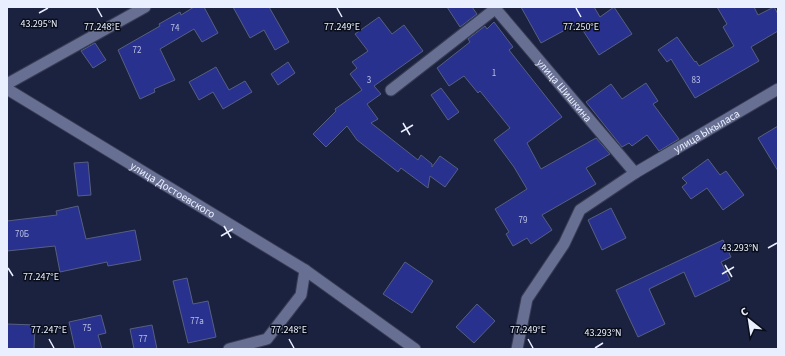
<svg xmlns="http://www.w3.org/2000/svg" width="785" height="356" font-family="'Source Sans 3',sans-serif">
<rect width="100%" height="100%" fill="#1b223f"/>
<!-- building -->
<path fill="#29318f" stroke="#565f81" d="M194 7H204L218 33 202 42 194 29 160 49 175 80 154 89 155 92 140 99 118 50 160 26 159 24 180 12 181 15Z
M233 7H269L289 42 275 50 264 30 250 38Z
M447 7H472L477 14 460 27Z
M521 7H594L600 17 614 7 632 34 599 55 578 23 541 43Z
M717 7H754L758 15 774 7 778 14V31L751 47 759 61 695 98 671 59 667 62 658 50 677 37 695 62 696 61 699 66 734 46 723 27 727 24Z
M379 17 392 34 404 25 423 51 374 86 381 94 367 104 378 119 371 123 418 160 421 155 432 164V167L440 156 458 169 445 187 430 176 428 188 401 168 398 172 357 140 347 126 326 147 313 134 336 111 335 109 362 90 350 74 357 68 352 62 368 51 355 34Z
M494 22 513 47 509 50 562 117 527 143 541 169 596 138 610 154 586 168 596 184 542 215 552 230 531 244 527 238 513 246 506 234 509 232 495 209 527 189 514 167 494 140 510 128 480 91 478 93 464 76 449 86 437 68 470 42 468 39 485 26 487 29Z
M95 43 106 60 93 68 81 51Z
M288 62 295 73 278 85 271 74Z
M216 67 229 90 245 81 252 92 223 109 213 92 199 100 189 82Z
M646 83 658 101 653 104 679 139 659 151 647 135 632 146 629 143 622 147 586 102 611 84 622 99Z
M441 88 459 112 448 120 431 95Z
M778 126V171L758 138Z
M708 159 720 175 726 171 744 195 723 210 707 188 691 199 682 187 687 183 682 178Z
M88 162 91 195 78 196 74 163Z
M78 206 86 239 135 230 141 260 108 266 107 262 60 272 55 246 7 251V221L57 215 56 211Z
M611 208 626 238 602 250 588 220Z
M723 240 731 257 721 262 730 280 695 297 684 272 649 289 665 324 638 337 616 290Z
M405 262 433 281 412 313 383 294Z
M187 278 193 304 208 301 216 337 188 343 173 281Z
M477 304 495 321 474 343 456 327Z
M101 315 106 333 98 335 102 349H75L69 322Z
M7 324 35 325 34 349H7Z
M152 325 157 349H134L130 329Z"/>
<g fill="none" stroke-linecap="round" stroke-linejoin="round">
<!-- minor casing -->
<g stroke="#383c54" stroke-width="13">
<g id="minor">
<path id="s1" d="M494 7 635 173"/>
<path d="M7 84 145 7"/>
<path id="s2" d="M7 89 305 270 415 349"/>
<path d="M391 90 495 9"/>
<path d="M229 349 267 339 301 295 305 270"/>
<path id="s3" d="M517 349 527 299 564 244 580 210 635 173 778 89"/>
</g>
</g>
<!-- minor -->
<use href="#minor" stroke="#677093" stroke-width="11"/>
</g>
<!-- ticks -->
<path fill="none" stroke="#eaefff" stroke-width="1.5" d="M97 8 102 17M337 8 342 17M576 8 581 17M39 13 48 8M403 123 410 135M401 132 413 125M224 226 231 238M221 236 233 229M768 248 777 243M725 265 732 277M8 268 13 276M722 274 734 267M49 339 54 348M289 339 294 348M528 339 533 348M595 348 603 343"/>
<g text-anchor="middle" stroke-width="3" stroke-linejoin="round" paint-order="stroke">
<!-- number labels -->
<g font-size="9" fill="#bac0e3">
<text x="175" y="31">74</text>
<text x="137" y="53">72</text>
<text x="494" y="76">1</text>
<text x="369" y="83">3</text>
<text x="696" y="83">83</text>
<text x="523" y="223">79</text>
<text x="22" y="237">70Б</text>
<text x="197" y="324">77а</text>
<text x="87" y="331">75</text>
<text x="143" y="342">77</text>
</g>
<!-- street labels -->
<g font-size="11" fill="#eaefff" stroke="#090d19">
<text dy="4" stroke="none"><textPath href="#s1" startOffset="109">улица Шишкина</textPath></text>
<text dy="4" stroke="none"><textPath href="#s3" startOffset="304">улица Ыкыласа</textPath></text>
<text dy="4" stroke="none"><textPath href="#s2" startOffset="194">улица Достоевского</textPath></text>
</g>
</g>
<g font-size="10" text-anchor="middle" fill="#eaefff" stroke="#090d19" stroke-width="3" stroke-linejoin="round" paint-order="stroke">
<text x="39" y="27">43.295°N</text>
<text x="102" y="30">77.248°E</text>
<text x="342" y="30">77.249°E</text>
<text x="581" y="30">77.250°E</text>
<text x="740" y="251">43.293°N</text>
<text x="41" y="280">77.247°E</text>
<text x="49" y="333">77.247°E</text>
<text x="289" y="333">77.248°E</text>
<text x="528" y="333">77.249°E</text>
<text x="603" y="336">43.293°N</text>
</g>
<!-- border -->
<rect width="785" height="356" fill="none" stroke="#eaefff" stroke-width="16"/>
<!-- north arrow -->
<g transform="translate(749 320) rotate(330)" stroke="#090d19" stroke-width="3" paint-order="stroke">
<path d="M0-3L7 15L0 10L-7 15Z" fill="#eaefff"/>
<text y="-6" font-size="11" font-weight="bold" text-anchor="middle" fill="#eaefff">С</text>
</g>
</svg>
